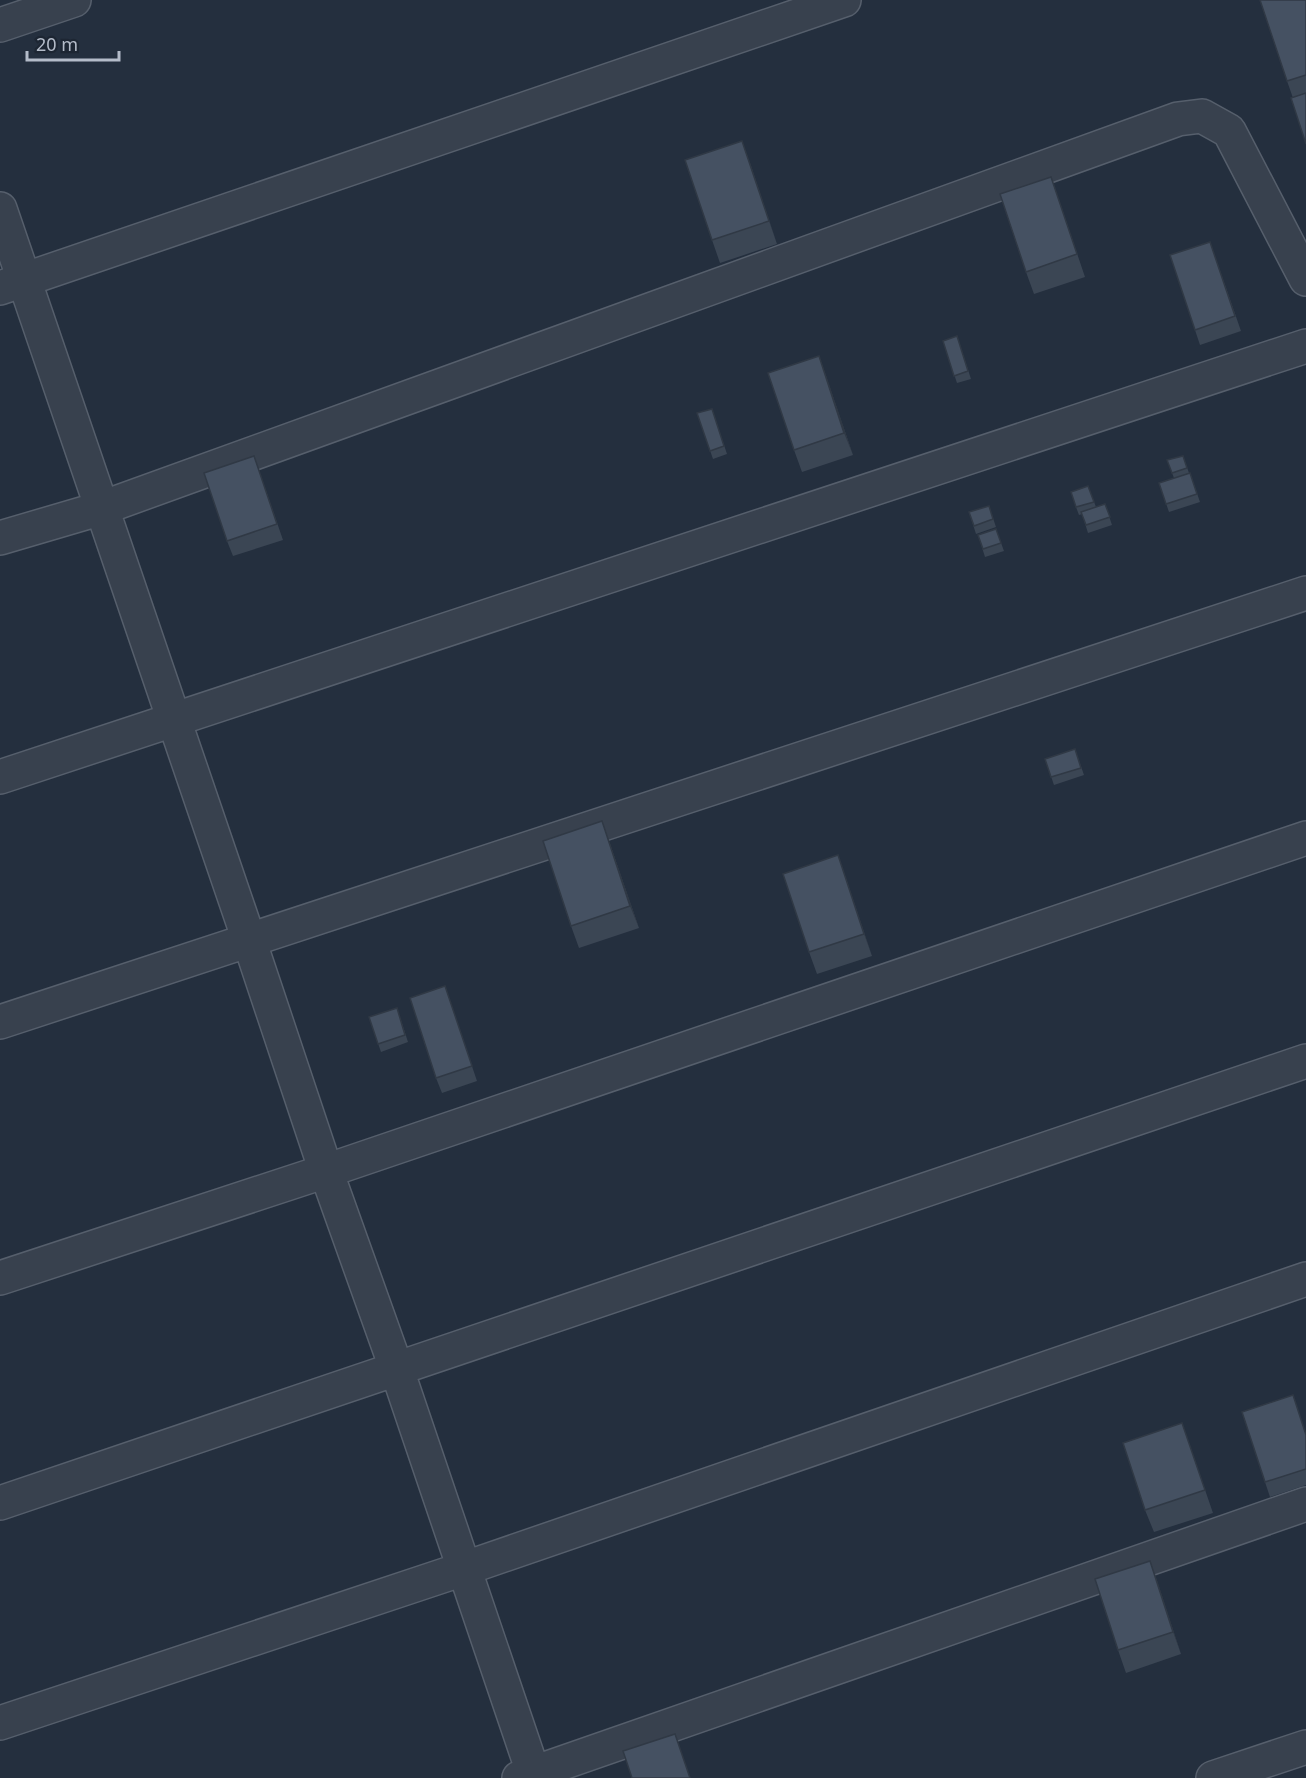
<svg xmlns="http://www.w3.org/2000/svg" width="1306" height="1778" font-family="'Noto Sans',sans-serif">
<rect width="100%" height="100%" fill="#242f3e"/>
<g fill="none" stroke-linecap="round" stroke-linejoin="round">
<!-- minor casing -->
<g stroke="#565f6c" stroke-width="36">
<path id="minor" d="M0 25 74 0
M0 209 249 940 326 1171 397 1370 535 1778
M0 288 844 0
M0 538 102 508 1178 119 1202 116 1229 131 1306 279
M0 777 1306 346
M0 1022 1306 593
M0 1278 326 1171 1306 838
M0 1503 1306 1061
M0 1723 463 1569 1306 1279
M519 1778 1306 1504
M1213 1778 1306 1747"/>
</g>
<!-- minor -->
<use href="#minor" stroke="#38414e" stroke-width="33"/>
</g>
<!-- wall -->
<path fill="#3b4654" d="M1306 0V144L1293 98 1287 81Z
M750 163 777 244 720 263 712 240Z
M1059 200 1085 277 1034 294 1026 272Z
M1210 242 1241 331 1200 345 1195 330Z
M957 336 971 379 957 383 943 341Z
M819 356 853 455 802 472 794 450Z
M712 409 727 454 713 459 697 413Z
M254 456 283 540 233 556 227 541Z
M1183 456 1189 473H1190L1200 502 1169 512 1159 483 1174 478 1167 460Z
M1088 486 1096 507 1105 504 1112 525 1088 533 1082 514 1079 515 1076 507Z
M989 506 996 527 976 534 969 512Z
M996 529 1004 551 985 557 978 535Z
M1075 749 1084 775 1054 785 1045 759Z
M610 844 639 928 579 948 571 926Z
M838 855 872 956 817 974 809 952Z
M445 986 477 1081 442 1093 436 1078Z
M397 1008 408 1042 381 1052 369 1017Z
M1182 1423 1213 1513 1154 1532 1145 1510Z
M1306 1433V1485L1270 1497 1265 1482Z
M1150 1561 1181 1654 1126 1673 1118 1650Z"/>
<!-- shaded-wall -->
<path fill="#303945" d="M742 141 750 163 777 244 769 221Z
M819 356 827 378 853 455 844 433Z
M602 821 610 844 639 928 630 906Z
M838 855 846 878 872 956 864 934Z
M1150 1561 1158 1583 1181 1654 1173 1632Z"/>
<!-- building -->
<path fill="#455162" stroke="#303945" stroke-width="1.5" d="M1260 0H1306V75L1287 81Z
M1306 93V144L1291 98Z
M742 141 769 221 712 240 685 160Z
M1051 177 1077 254 1026 272 1000 194Z
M1210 242 1235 316 1195 330 1170 255Z
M957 336 968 371 954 376 943 341Z
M819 356 844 433 794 450 768 373Z
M712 409 724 446 710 451 697 413Z
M254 456 277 524 227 541 204 473Z
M1183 456 1187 468 1172 473 1167 460Z
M1190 473 1197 494 1166 504 1159 483Z
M1088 486 1094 502 1076 507 1071 492Z
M1105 504 1110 517 1086 525 1081 512Z
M989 506 993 519 974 526 969 512Z
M996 529 1001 543 983 549 978 535Z
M1075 749 1081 768 1051 777 1045 759Z
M602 821 630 906 571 926 543 841Z
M838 855 864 934 809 952 783 874Z
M445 986 472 1066 436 1078 410 998Z
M397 1008 405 1035 378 1044 369 1017Z
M1293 1395 1306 1435V1469L1265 1482 1242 1412Z
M1182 1423 1205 1490 1145 1510 1123 1443Z
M1150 1561 1173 1632 1118 1650 1095 1579Z
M675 1734 690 1778H632L623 1751Z"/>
<!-- scale -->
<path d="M27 51v9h92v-9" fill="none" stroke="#b4bcc9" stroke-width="3"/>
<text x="36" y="51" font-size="18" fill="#b4bcc9" stroke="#1d2633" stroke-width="4.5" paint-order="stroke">20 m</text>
</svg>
